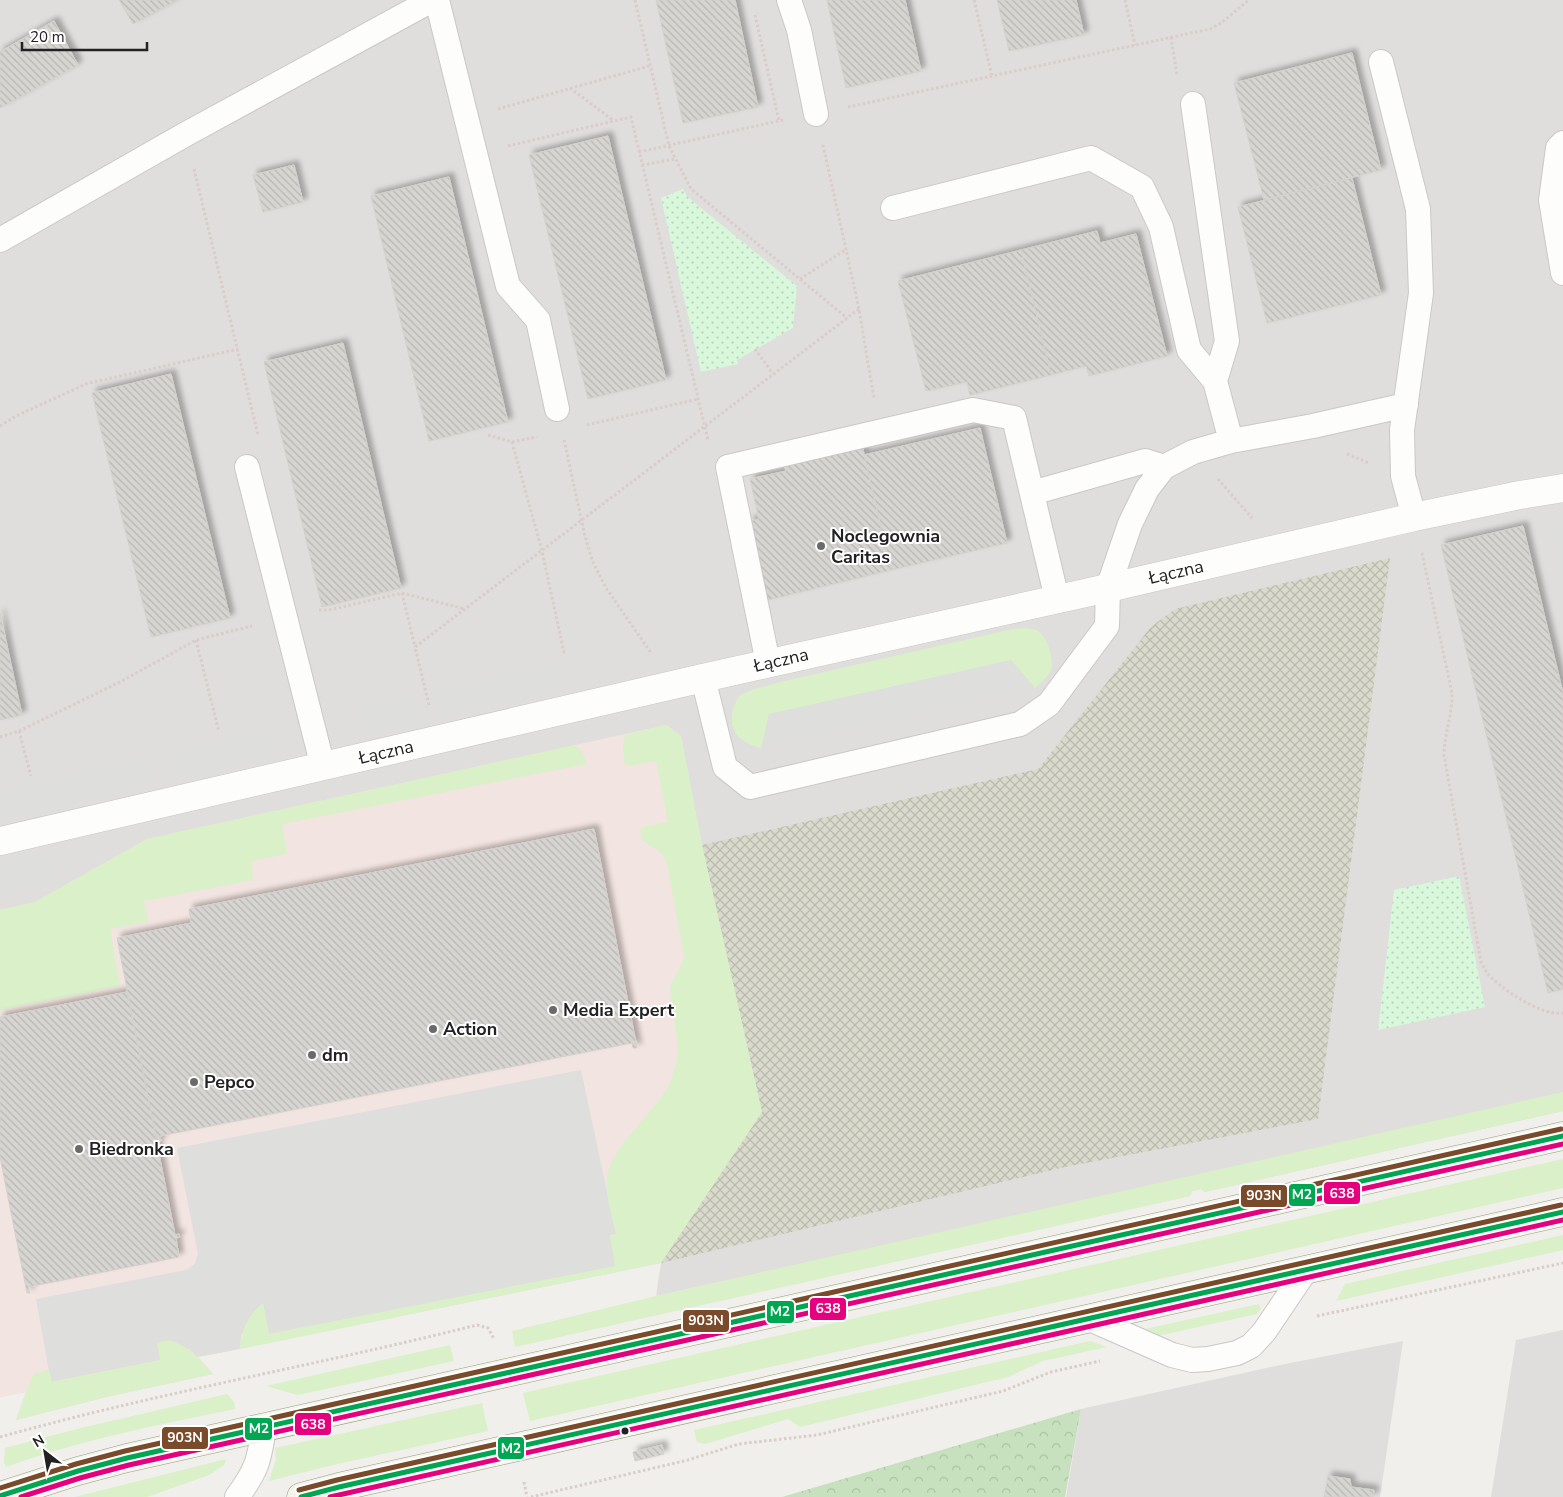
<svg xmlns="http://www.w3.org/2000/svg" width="1563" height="1497" font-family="'Nunito Sans',sans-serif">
<defs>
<pattern id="construction-cross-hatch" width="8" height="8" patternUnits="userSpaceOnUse" patternTransform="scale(1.25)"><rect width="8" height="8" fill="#d9dacc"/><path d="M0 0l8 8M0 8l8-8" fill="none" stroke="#babbaf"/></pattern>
<pattern id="forest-crowns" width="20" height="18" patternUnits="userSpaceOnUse" patternTransform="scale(1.25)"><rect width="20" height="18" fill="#c7e1be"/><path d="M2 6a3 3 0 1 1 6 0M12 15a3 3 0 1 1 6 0" fill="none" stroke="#abc1a3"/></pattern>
<pattern id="park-dots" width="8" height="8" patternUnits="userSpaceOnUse" patternTransform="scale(1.25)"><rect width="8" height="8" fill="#d8f7db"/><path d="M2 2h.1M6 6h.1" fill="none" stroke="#b9d3bc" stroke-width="1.8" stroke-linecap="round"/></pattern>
<pattern id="building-back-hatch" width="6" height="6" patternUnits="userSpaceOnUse" patternTransform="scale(1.25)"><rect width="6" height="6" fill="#d7d5d2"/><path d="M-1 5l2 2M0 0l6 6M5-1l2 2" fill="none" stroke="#b8b7b4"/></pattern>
<filter id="shadow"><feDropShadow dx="4.5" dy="-4.5" stdDeviation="2.5" flood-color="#0004"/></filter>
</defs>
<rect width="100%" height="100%" fill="#f0efeb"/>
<!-- residential -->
<path fill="#dfdedc" d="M0 0H1563V1111L1205 1192 1201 1189 1192 1191 1190 1196 920 1255 916 1238 656 1296 661 1263 198 1357 213 1374 110 1396 16 1420 26 1392 0 1397Z
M1563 1330V1497H1491L1516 1340Z
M1403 1341 1380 1497H1066L1081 1409 1280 1365Z"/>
<!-- commercial -->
<path fill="#f2e4e0" d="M666 725 681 736 702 845 661 1263 198 1357 213 1374 110 1396 16 1420 26 1392 0 1397V910L35 902 147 839Z"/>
<!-- religious -->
<path fill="#dededc" d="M1563 521V583L1550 524Z
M1012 660 1035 688 761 748 769 714Z
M558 661 565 691 439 720 432 690Z
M418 693 425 723 364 738 357 708Z
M269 728 276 758 180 780 173 750Z
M148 756 155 786 0 822V790Z
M52 850 60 882 0 896V862Z
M581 1070 616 1234 610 1236 616 1267 269 1334 263 1304 241 1335 240 1349 197 1357 189 1349 161 1360 51 1382 36 1299 186 1270 195 1264 198 1254 177 1148Z"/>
<!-- construction -->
<path fill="url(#construction-cross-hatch)" d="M1390 558 1318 1119 1065 1167 661 1263 762 1112 702 845 1038 769 1151 627 1175 609Z"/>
<!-- grass -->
<path fill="#d9f0c8" d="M1026 628C1030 629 1035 629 1038 631 1047 636 1053 657 1052 667 1050 675 1041 683 1035 688L1011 660 769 714 761 748C733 742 724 722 739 696L751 690 780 682 1013 629Z
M666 725 681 736 702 845 762 1112 661 1263 240 1349C241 1330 248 1315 263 1303L269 1334 615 1266 610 1235 616 1234C612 1216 605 1195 607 1177 611 1149 647 1119 663 1095 672 1082 677 1065 678 1048L670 987 684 959V954L666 860 661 853 642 840 640 830 644 827 668 822 656 761 629 766 625 764 623 749 625 735Z
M575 745 582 752 587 764 282 824 287 854 251 861 253 880 144 901 148 922 110 929 120 986 0 1010V910L35 902 147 839Z
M1563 1092V1111L1205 1192 1201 1189 1192 1191 1190 1196 515 1347 512 1331 656 1296Z
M1563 1159V1188L530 1421 523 1393Z
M1563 1235V1250L1336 1301 1345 1284Z
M1259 1304 1261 1309 1257 1314 1157 1336 1145 1333V1329Z
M169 1340C191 1347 198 1358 213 1374L110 1396 16 1420 32 1377 36 1373 49 1370 52 1382 160 1360 157 1343Z
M1090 1341 1107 1347 1043 1361 1008 1377 800 1427 788 1419 705 1444 697 1442 694 1430Z
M450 1345 454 1361 298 1395 266 1386Z
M227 1394 234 1402 235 1409C158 1425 80 1440 6 1467L4 1463 5 1448 77 1429Z
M482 1403 488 1431 333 1465 269 1481 276 1459 275 1448Z
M226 1459 224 1465 209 1475 147 1497H75Z"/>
<!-- forest -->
<path fill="url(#forest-crowns)" d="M1081 1409 1065 1497H782Z"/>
<!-- park -->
<path fill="url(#park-dots)" d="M683 189 687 196 701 208 797 286 793 328 737 360 738 364 701 372 661 198Z
M1459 876 1485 1007 1378 1030 1394 890Z"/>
<!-- building -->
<path fill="url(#building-back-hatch)" stroke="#d4d1cc" filter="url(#shadow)" d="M119 0H177L133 24Z
M656 0H735L758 107 683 123Z
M827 0H905L921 71 846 88Z
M997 0H1076L1084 35 1009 51Z
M54 21 78 65 0 108V52Z
M1352 53 1381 170 1264 200 1234 83Z
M608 136 666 380 588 399 529 155Z
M294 165 303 202 263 212 253 175Z
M449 177 508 422 429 441 371 196Z
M1352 178 1381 295 1267 323 1238 207Z
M1097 231 1100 243 1136 234 1167 356 1089 376 1086 366 1051 375 1021 250Z
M1021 250 1051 375 970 395 967 382 926 391 898 281Z
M343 343 401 588 322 607 264 362Z
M171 374 230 618 151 637 92 393Z
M980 428 1007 543 891 570 864 455Z
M862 445 891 570 768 600 750 521 759 519 750 479 786 471 784 464Z
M1523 526 1563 693V989L1548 993 1441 545Z
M0 613 22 715 0 720Z
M594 829 637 1048H633L632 1043 160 1136 161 1141 157 1142 117 938 191 923 189 909Z
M127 992 175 1235 179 1234 180 1237 176 1238 179 1257 28 1287 30 1293H27L0 1157V1017Z
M662 1445 664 1454 635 1461 633 1452Z
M1328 1476 1350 1479 1351 1487 1374 1490 1373 1497H1324Z"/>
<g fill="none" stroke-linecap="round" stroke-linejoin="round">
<!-- lane casing -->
<g stroke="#c9c8c7" stroke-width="26">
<path id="lane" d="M437 0 508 286 538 320 557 409
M789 0 799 30 816 114
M1381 62 1418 209 1421 293 1402 430 1403 476 1414 517
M1563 143 1558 148 1551 200 1563 273
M893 208 1091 158 1142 187 1161 227 1189 350 1215 381
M0 240 186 134 432 0
M1231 441 1313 426 1406 405
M247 467 323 767
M1032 493 1145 461 1164 467
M768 663 728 467 973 410 1014 418 1057 599
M703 678 725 767 750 787 1020 724 1049 704 1107 626 1108 588 1130 524 1147 489 1164 467 1193 452 1231 441 1215 381 1227 341 1193 104
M1090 1319 1172 1355 1192 1360 1208 1359 1237 1353 1251 1346 1264 1332 1306 1270
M237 1497C257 1470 259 1461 264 1428"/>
</g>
<!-- street casing -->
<g stroke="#c9c8c7" stroke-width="29">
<path id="street" d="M0 841 703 678 1108 588 1414 517 1520 495 1563 488"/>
</g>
<!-- secondary casing -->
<g stroke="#979c81" stroke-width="29">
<path id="secondary" d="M0 1496 78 1471 127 1458 1563 1136
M301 1497 339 1487 1563 1212"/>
</g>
<!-- path -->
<path stroke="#d9ccc9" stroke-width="3" stroke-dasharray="2.5 2.5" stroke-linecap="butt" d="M635 0 669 146 691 189 847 318
M974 0 992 76
M1125 0 1135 45
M755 15 779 121
M1171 37 1177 75
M570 88 614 121
M848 107 1210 29 1221 23 1249 0
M498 109 649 66
M823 145 859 309 874 399
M508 146 631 117 708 440
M639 152 783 120
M642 165 675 159
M194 169 258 435
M800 279 847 249
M755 349 773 374
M587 425 698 399
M0 426 16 416 86 384 238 349
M488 435 512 442 537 437
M564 440 585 536 592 560 606 588 651 653
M512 442 542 551 564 653
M1347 454 1369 463
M1218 479 1252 518
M1422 553 1452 693C1453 714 1444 734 1444 755L1481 962C1483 966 1485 969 1487 973 1499 988 1543 1017 1563 1013
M402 593 415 647
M319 610H329L402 593 465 609
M196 640 219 732
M429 705 415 647 859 309
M19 731 120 682 196 640 252 626
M0 737 19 731 31 776
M1317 1316 1563 1263
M0 1437C157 1393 318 1365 477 1325L488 1328 494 1339
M524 1482 527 1497
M531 1497 688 1460 739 1444 817 1435 914 1412 1003 1391 1051 1372 1100 1361"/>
<!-- lane -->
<use href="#lane" stroke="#fdfdfc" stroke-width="24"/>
<!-- street -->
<use href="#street" stroke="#fdfdfc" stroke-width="28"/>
<!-- secondary -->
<use href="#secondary" stroke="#f3f5ec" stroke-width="28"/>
<!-- bus-1 casing -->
<g stroke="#fff" stroke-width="9">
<path id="bus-1" d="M0 1496 78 1471 127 1458 1563 1136
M301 1497 339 1487 1563 1212"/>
</g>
<!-- bus-2 casing -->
<g stroke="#fff" stroke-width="9">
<path id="bus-2" d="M21 1497 80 1478 129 1465 1563 1144
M330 1497 1563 1220"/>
</g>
<!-- bus-3 casing -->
<g stroke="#fff" stroke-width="9">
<path id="bus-3" d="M0 1488 76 1464 125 1451 1561 1129
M299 1490 337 1480 1561 1205"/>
</g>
<!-- bus-1 -->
<use href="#bus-1" stroke="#00a651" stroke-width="5"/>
<!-- bus-2 -->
<use href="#bus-2" stroke="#e5007d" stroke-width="5"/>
<!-- bus-3 -->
<use href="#bus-3" stroke="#7a4b2a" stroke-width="5"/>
</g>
<!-- markers -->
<g fill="#6a6a68" stroke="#fff" stroke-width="2">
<circle cx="821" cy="546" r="5"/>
<circle cx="553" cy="1010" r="5"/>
<circle cx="433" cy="1029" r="5"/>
<circle cx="312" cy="1055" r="5"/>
<circle cx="194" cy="1082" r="5"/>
<circle cx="79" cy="1149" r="5"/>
</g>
<circle fill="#222" stroke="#fff" stroke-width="2" cx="625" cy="1431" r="4.5"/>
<g text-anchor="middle" stroke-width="4" stroke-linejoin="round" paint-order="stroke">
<!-- poi labels -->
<g font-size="18" font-weight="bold" fill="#222" stroke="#fff" text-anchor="start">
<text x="831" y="542">Noclegownia<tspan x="831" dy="21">Caritas</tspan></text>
<text x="563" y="1016">Media Expert</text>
<text x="443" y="1035">Action</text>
<text x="322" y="1061">dm</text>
<text x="204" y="1088">Pepco</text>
<text x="89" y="1155">Biedronka</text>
</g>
<!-- street labels -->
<g font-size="18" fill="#222" stroke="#fff">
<text transform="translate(1176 572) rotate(-13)" y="6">Łączna</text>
<text transform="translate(781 660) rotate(-13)" y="6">Łączna</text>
<text transform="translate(386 752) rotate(-13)" y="6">Łączna</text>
</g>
</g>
<g stroke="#fff" stroke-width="2">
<rect x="1323" y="1181" width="38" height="24" rx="5" fill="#e5007d"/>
<rect x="1288" y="1183" width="28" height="24" rx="5" fill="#00a651"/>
<rect x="1240" y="1184" width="48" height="24" rx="5" fill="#7a4b2a"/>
<rect x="809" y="1297" width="38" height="24" rx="5" fill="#e5007d"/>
<rect x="766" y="1300" width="29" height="24" rx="5" fill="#00a651"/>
<rect x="682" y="1309" width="48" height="24" rx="5" fill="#7a4b2a"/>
<rect x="294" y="1412" width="38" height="24" rx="5" fill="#e5007d"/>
<rect x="244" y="1417" width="29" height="24" rx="5" fill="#00a651"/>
<rect x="161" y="1426" width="48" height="24" rx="5" fill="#7a4b2a"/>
<rect x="497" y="1436" width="28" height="24" rx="5" fill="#00a651"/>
</g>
<g font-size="14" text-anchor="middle" font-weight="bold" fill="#fff">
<text x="1342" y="1198">638</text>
<text x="1302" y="1199">M2</text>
<text x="1264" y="1200">903N</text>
<text x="828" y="1313">638</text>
<text x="780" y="1316">M2</text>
<text x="706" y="1325">903N</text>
<text x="313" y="1429">638</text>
<text x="259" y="1433">M2</text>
<text x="185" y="1442">903N</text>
<text x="511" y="1453">M2</text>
</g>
<!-- north arrow -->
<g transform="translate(45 1452) rotate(329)" stroke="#ffffff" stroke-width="4" paint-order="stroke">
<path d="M0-4L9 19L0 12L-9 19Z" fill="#222222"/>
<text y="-8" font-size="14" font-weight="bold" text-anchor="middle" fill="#222222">N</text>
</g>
<!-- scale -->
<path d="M22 42v8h125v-8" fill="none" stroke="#222222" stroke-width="2.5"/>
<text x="30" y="42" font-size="15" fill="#222222" stroke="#ffffff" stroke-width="4" paint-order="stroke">20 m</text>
</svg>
